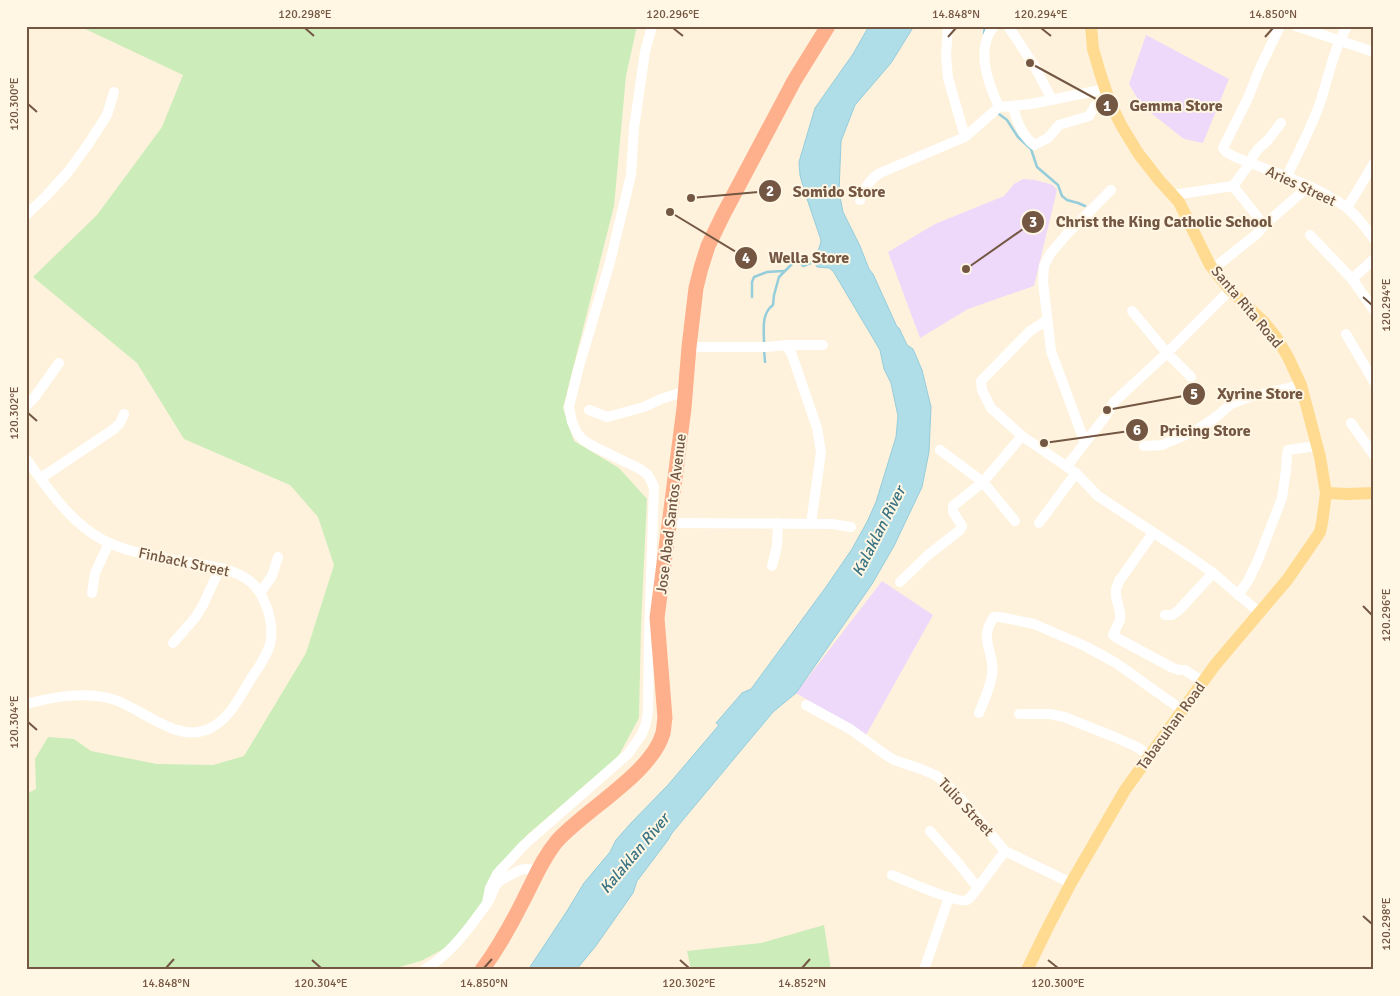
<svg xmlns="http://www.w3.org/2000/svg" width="1400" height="996" font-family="Signika,sans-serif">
<rect width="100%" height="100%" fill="#fef2dc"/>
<!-- education -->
<path fill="#efd9fa" d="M1146 35 1229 79 1203 143 1184 139 1142 106 1129 84Z
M1023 179 1035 180 1053 185 1057 190 1034 286 968 309 920 338 888 252 935 224 1004 196 1014 184Z
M882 581 933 615 866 735 796 693Z"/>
<!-- green -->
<path fill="#ccecba" d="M79 26H637L626 76 614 206 563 408 574 441 619 468 647 499 641 625 639 718 618 757 528 834 494 872 482 904 449 946 421 961 389 970H26V794L36 789 35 759 48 737 74 739 91 751 157 764 213 765 244 756 306 653 334 565 318 517 290 485 184 439 137 363 33 277 97 215 162 127 183 75Z
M824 925 831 970H691L687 951 761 943Z"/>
<!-- water -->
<path fill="#afdde8" stroke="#95cddb" d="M869 26H914L891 63 855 105 841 141 839 192 843 212 860 246 869 269 873 274 897 327 899 328 907 345 913 349 922 370 931 407 929 452 922 487 894 546 872 584 796 693 773 712 672 833 668 840 637 881 633 893 595 947 576 970H528L567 911 584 883 610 852 616 840 631 823 668 785 719 725 716 723 742 693 751 689 826 587 852 549 867 522 876 502 896 437 898 416 891 383 884 369 880 350 833 271 829 268 817 267 812 258C817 253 820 248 821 240L804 190 800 175 799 162 815 108 853 54Z"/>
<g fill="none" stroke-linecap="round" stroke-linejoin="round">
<!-- stream -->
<path stroke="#95cddb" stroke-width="2.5" d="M984 34 985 26
M999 114 1007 120 1018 137 1031 149 1037 167 1058 185 1062 196 1067 200 1078 203 1085 206
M752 297V282L754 277 767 272 783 271
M764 343C764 329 761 314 773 305L774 295 779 277 795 261H799L803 266 816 261
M764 349 765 362"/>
<!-- minor -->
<path stroke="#fff" stroke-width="10" d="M948 26 946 55 948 78 965 137
M994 26C975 49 988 83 999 107
M1008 26 1035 67 1052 100
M1280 26 1259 70 1248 98 1223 148 1226 152 1233 156C1271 172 1312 183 1346 207 1356 215 1366 228 1374 239
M1296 26 1374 52
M1013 106C1016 120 1022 135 1034 145L1048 138 1059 125 1089 116 1095 106 1109 100
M1287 176C1298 153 1310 130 1319 106 1328 79 1333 51 1347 26
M1233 186 1264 225 1309 186
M1173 195 1233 186 1250 163 1253 156 1258 149 1268 140 1281 123
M860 200C865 188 869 180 880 173L965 137 999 107 1031 104 1105 89
M1347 208 1374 163
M26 215 46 196 68 172 89 143 107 115 114 92
M1310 235 1352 279 1374 310
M1214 268 1258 233 1264 225
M1352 279 1374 259
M1132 311 1167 353 1191 377
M1047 320 1030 331 981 381 982 390 991 408 1022 436 1076 473 1098 496 1192 558 1213 573 1260 613
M1346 334 1374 382
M787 345 792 355 817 428 821 452 811 524
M689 347H766L787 345H823
M26 406 34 398 59 363
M589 410 607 417 644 407 661 399 686 391
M1351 423 1374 455
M1085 443 1051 351 1043 281 1044 266 1050 254 1067 234 1111 190
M1144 446 1162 445 1197 430 1216 417 1231 404 1249 397 1301 385
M940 450 983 482 1015 521
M26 459C49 489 69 522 103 540 132 555 167 558 198 564 216 567 236 570 251 582 260 590 264 600 268 611 276 639 270 651 254 674 241 694 230 721 206 730 175 742 140 707 112 699 84 691 53 697 26 704
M1067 466 1105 417 1114 402 1167 353 1230 290
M41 478 114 429 120 423 124 414
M670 523 832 524 851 527
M1039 523 1076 473
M1153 533 1119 581 1116 589V596L1120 613V620L1113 635 1117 638 1173 668 1179 670H1185L1203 682
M772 566 777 546 778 523
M900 582 928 555 960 530 962 526 953 512V506L983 482 1022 436
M92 593 95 573 109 543
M260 593 272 576 278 557
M1238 595 1248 581 1258 560 1282 498 1286 470 1287 454 1288 450 1317 446
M1165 615H1172L1179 610 1213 573
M173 643 195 618 203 605 220 568
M806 705 850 729 886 755 894 760 921 769 937 776 953 790 1005 851 1071 883
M979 713C984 701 990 688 992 675 996 653 977 640 994 617H1000L1034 624 1085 646 1116 663 1182 710
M1019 714H1050L1064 717 1112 736 1135 746 1151 756
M930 831 959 864 978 888
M892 875C904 880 958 904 967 900 970 898 971 896 973 894L1005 851
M487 903 490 888 497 874 524 845 628 754 642 734 646 723 648 712 649 637 654 487 648 475 640 469 593 446 583 440 577 433 572 422 569 407 578 370 610 262 631 175 634 128 645 52 652 26
M424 970C451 954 470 927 488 902 492 896 494 885 499 882 500 880 503 879 505 878 519 871 521 866 538 871
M924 970 949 897"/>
<!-- major -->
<path stroke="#ffdb92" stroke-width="12" d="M1326 493 1348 494 1374 493
M1027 970 1048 927 1071 883 1125 790 1215 665 1287 580 1314 541 1320 532 1322 523 1326 493 1320 457 1301 385 1288 357 1276 337 1263 321 1230 290 1210 265 1179 202 1159 180 1138 153 1121 125 1109 100 1101 76 1093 49 1091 26"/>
<!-- highway -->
<path stroke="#feaf8c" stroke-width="15" d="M482 970C498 948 511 925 523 901 534 880 542 859 557 841 586 809 652 773 663 733 664 728 664 723 665 718L657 618 684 408 689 347 696 288 701 268 708 246 723 215 794 81 828 26"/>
</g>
<!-- ticks -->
<path fill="none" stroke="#745743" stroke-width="2" d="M305 28 314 36M673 28 683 36M1041 28 1051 36M948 37 956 28M1265 37 1273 28M28 104 37 112M1363 297 1372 305M28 413 37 421M1363 606 1372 615M28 722 37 730M1363 916 1372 924M312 960 321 968M680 960 689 968M1048 960 1058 968M166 968 174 959M484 968 492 959M802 968 810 959"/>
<g text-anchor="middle" stroke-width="4" stroke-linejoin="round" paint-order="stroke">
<!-- street labels -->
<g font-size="15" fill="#745743" stroke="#fff6e4">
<text transform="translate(1301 186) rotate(25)" y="5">Aries Street</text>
<text transform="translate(1247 307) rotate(50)" y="5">Santa Rita Road</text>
<text transform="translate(671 514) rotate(-83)" y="5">Jose Abad Santos Avenue</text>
<text transform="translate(184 562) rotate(12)" y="5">Finback Street</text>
<text transform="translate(1171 726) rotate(-54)" y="5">Tabacuhan Road</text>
<text transform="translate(966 807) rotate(47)" y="5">Tulio Street</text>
</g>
<!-- water labels -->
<g font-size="16" font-style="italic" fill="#397383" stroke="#fff6e4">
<text transform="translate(878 531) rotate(-63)" y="6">Kalaklan River</text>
<text transform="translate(634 853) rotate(-50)" y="6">Kalaklan River</text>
</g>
</g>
<!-- callouts -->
<path fill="none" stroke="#745743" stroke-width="2" d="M1030 63L1107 105M691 198L770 191M966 269L1033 222M670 212L746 258M1107 410L1194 394M1044 443L1137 430"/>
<g fill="#745743" stroke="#fff6e4" stroke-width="2">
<circle cx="1030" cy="63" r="5"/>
<circle cx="691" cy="198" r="5"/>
<circle cx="966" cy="269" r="5"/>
<circle cx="670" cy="212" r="5"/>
<circle cx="1107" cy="410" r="5"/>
<circle cx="1044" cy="443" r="5"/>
<circle cx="1107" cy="105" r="12"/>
<circle cx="770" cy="191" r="12"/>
<circle cx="1033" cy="222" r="12"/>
<circle cx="746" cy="258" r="12"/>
<circle cx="1194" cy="394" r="12"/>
<circle cx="1137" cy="430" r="12"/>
</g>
<g font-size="15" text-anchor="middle" font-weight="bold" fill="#fff">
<text x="1107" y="111">1</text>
<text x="770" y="196">2</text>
<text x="1033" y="227">3</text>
<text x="746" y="263">4</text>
<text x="1194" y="399">5</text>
<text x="1137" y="435">6</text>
</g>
<g font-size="16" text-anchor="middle" font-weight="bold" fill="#745743" stroke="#fff6e4" stroke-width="4" stroke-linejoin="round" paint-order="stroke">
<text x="1176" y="111">Gemma Store</text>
<text x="839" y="197">Somido Store</text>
<text x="1164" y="227">Christ the King Catholic School</text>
<text x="809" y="263">Wella Store</text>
<text x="1260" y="399">Xyrine Store</text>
<text x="1205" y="436">Pricing Store</text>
</g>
<!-- border -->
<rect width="1400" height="996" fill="none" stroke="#fff6e4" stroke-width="55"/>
<rect x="28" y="28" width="1344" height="940" fill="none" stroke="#745743" stroke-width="2"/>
<g font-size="12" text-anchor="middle" fill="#745743">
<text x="305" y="18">120.298°E</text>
<text x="673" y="18">120.296°E</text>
<text x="956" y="18">14.848°N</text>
<text x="1041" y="18">120.294°E</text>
<text x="1273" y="18">14.850°N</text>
<text transform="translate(14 104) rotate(-90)" y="4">120.300°E</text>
<text transform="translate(1386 305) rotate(-90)" y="4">120.294°E</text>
<text transform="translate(14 413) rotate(-90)" y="4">120.302°E</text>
<text transform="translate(1386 615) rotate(-90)" y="4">120.296°E</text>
<text transform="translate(14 722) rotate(-90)" y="4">120.304°E</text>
<text transform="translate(1386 924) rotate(-90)" y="4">120.298°E</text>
<text x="166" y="987">14.848°N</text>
<text x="321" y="987">120.304°E</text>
<text x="484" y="987">14.850°N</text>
<text x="689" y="987">120.302°E</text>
<text x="802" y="987">14.852°N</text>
<text x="1058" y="987">120.300°E</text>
</g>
</svg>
